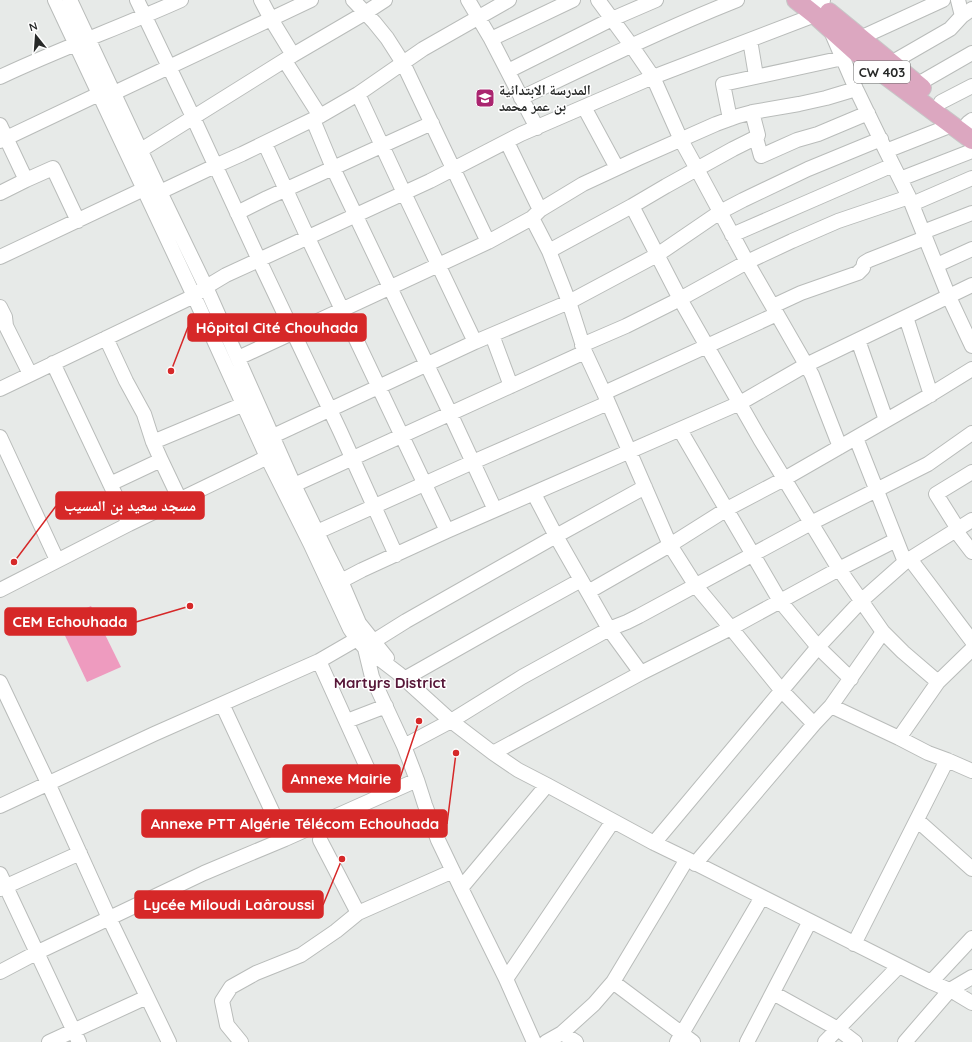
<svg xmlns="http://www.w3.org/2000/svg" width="972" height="1042" font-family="Quicksand,'Noto Naskh Arabic',sans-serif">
<rect width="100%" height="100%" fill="#e7eae8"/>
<!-- green -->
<path fill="#ee9bbf" d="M91 606 121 667 87 682 58 621Z"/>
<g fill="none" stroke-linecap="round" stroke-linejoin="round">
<!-- minor casing -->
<g stroke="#b9bcba" stroke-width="16">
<path id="minor" d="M55 0 194 296 267 457 310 543 350 629 357 639 364 647 398 673 451 721 493 753 518 770 547 785 654 843 687 859 931 982 954 992 957 994 972 1003
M70 0 160 192 206 287 294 485 327 553 341 581 359 623 387 658
M137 0 193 117 259 260 340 431 396 555
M261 0 271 19 293 55
M353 0 374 22 387 38 403 63 488 242
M468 0 491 39 537 128
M598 0 631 45 653 77 681 140 697 169 747 262 812 375 840 447
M958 0 962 16
M816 2 823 0
M831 31 856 89 886 151 909 197 949 297 972 346
M860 38 943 0
M491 39 573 0
M750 40 756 76
M285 61 320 116
M891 63 950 29 962 16 972 9
M508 71 612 19 656 0
M0 77C59 49 121 27 181 0
M912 92 918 84 972 53
M114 93 311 0
M358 94 404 193 475 342
M521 98C592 64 664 29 737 0
M941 102 972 86
M584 107 617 168
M730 119 723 84 843 58
M313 120 333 168 450 413 495 510
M968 123 972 120
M0 125 26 180 0 193
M756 138 761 156 797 140 818 134 868 113
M0 141 99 94
M507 142 540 210
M265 144 308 238 447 531
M141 150 293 55 365 13 385 0
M886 151 952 125
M900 179 972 151
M26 180 53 168 78 221
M160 192 215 166 242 154 320 116 358 94 423 49 509 0
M912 204 972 178
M632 206 680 299 760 439 839 569 883 632 903 652 938 682
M237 213 267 198 432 123
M532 218 549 251 569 302 585 352 604 393 670 545 696 586 731 628 782 691 814 724
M923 232 972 213
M732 235C786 212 839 188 893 165
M549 251 632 206 666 186 733 149 757 137 758 135 752 112
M0 257 144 189
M937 265 972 249
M773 306 801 293 858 273 863 268 864 263 869 260 925 238
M0 307 5 317 6 326 30 374
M906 317 931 395
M492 335 511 386
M106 338 126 381 144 414 153 442 161 460 180 500
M858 340 886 420
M582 345 626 326 680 299 747 262 792 241 838 221 909 197
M238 358 488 242 532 218 540 210 583 184 639 158 716 124 738 116 753 112 799 104 826 98 856 89
M53 363 129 524
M0 389 194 296 206 287 226 275 430 181 521 134 653 77 815 15
M604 393 777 314
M680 430 780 601 818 647 851 679
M273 436 475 342 569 302 657 255 720 212 743 200 808 169 881 139
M0 437 57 560
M856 438 905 562
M153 442 244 404
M110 484 161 460
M294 485 585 352
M534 494 556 536 609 629 641 673
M958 529 936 494 972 472
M956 531 972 552
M317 532 473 462 608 403
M910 559 972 641
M341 581 362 570 447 531 740 403 806 365 972 285
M0 590 129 524 276 453
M588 592 670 545 727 509 784 479 925 398 972 369
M374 641 406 621 556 536 645 487
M364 644 372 677 404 746 417 780 425 805 438 840 461 888 506 979 534 1042
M319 661 380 796
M404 679 496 627 581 580
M0 682 48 783 109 918 169 1042
M222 704 285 839
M831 706 883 632
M347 721 386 706
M404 746 451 721 522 677 609 629 627 622 639 616 811 523 928 464 972 433
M493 753 641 673 731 628 839 569 896 540
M947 760 972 771
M0 806 154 734 319 661 357 639
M917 820 972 869
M320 840 358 913
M654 843 818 647 861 601 905 562 972 520
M695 864 814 724 831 706 899 738 938 682 972 649
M0 874 79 1042
M461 888 547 785
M0 889 80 853
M854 944 947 760 928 753 899 738
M0 972 36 953 204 873 285 839 417 780
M506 979 613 821
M613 982 693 1042
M931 982 972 938
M773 993 838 1029 855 1042
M562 1033 576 1042
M49 1042 147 997
M241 1042 227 1025 222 1001 231 987 256 973 301 955 336 931 358 913 453 871
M546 1042 562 1033 594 1004 613 982 687 859
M677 1042 762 897
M747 1042 810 921
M825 1042 899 966
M905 1042 950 990 972 977"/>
</g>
<!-- major casing -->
<g stroke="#c7c7c7" stroke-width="20">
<path id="major" d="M796 0 815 15 866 61 972 140
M829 12 922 88"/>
</g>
<!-- minor -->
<use href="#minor" stroke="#fff" stroke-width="14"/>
<!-- major -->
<use href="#major" stroke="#dca7c0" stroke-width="18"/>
</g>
<!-- icons -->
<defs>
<g id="school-square" transform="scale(1)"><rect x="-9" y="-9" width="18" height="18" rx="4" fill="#aa256f" stroke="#fff"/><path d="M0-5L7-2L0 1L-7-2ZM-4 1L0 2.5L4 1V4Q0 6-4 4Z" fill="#fff"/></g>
</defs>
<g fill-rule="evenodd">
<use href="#school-square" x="485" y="98"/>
</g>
<g text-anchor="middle" stroke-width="3" stroke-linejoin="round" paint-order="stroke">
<!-- shield labels -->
<rect fill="#fff" stroke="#686968" stroke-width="1" x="854" y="61" width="56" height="22" rx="3"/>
<g font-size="13" font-weight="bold" fill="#272928">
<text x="882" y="77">CW 403</text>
</g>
<!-- poi labels -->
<g font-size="14" font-weight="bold" fill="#272928" stroke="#fff" text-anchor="start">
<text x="499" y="95">المدرسة الابتدائية<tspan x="499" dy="16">بن عمر محمد</tspan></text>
</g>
<!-- neighbourhood labels -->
<g font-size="15" font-weight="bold" fill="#571738" stroke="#fff">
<text x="390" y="688">Martyrs District</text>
</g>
</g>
<!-- callouts -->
<path fill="none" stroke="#d62828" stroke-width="1.5" d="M171 371L188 327M14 562L56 506M190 606L136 622M419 721L400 778M456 753L447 824M342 859L323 905"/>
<g fill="#d62828" stroke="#fff" stroke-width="1.5">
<circle cx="171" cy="371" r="4"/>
<circle cx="14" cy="562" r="4"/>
<circle cx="190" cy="606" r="4"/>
<circle cx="419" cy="721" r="4"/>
<circle cx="456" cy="753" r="4"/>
<circle cx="342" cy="859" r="4"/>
</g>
<g fill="#d62828" stroke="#d62828" stroke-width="1.5">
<rect x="188" y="314" width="178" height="27" rx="4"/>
<rect x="56" y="492" width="148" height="27" rx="4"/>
<rect x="5" y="608" width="131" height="27" rx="4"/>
<rect x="283" y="765" width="117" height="27" rx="4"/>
<rect x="142" y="810" width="305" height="27" rx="4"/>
<rect x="135" y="891" width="188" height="27" rx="4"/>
</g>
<g font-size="15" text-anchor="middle" font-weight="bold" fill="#fff">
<text x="277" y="333">Hôpital Cité Chouhada</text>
<text x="130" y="511">مسجد سعيد بن المسيب</text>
<text x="70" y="627">CEM Echouhada</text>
<text x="341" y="784">Annexe Mairie</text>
<text x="295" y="829">Annexe PTT Algérie Télécom Echouhada</text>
<text x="229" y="910">Lycée Miloudi Laâroussi</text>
</g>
<!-- north arrow -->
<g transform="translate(36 36) rotate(343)" stroke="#ffffff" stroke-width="3" paint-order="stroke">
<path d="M0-3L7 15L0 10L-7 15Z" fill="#272928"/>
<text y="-6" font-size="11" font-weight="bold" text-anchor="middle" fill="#272928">N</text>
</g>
</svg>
